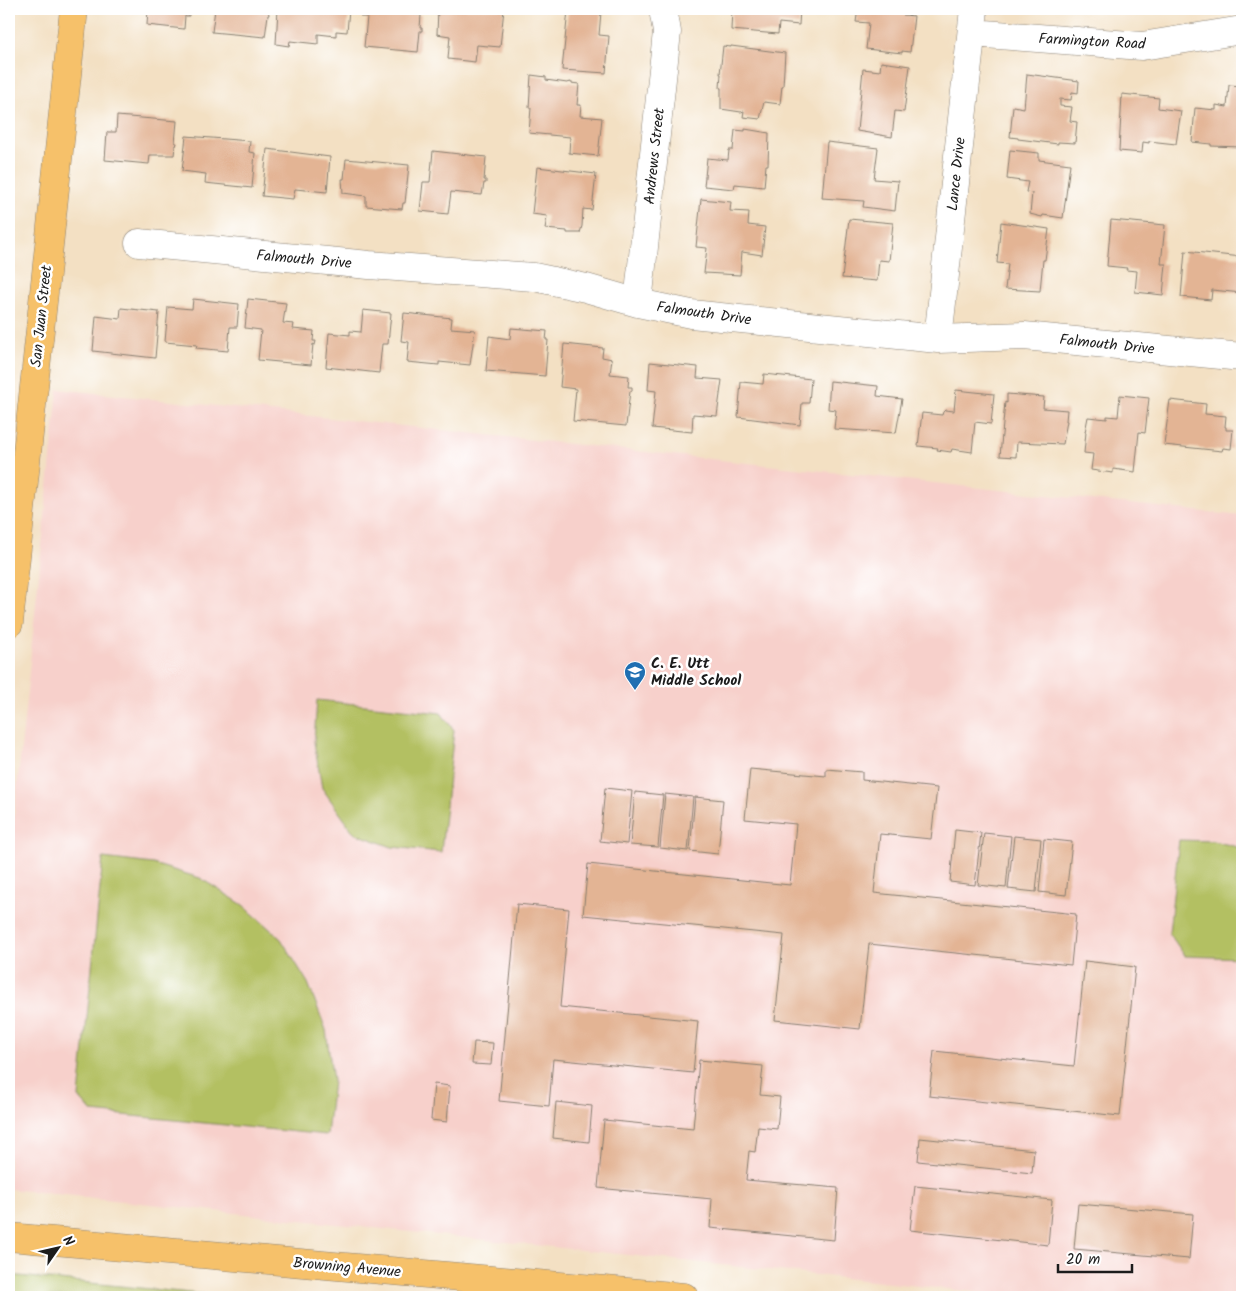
<svg xmlns="http://www.w3.org/2000/svg" width="1251" height="1306" font-family="Kalam,sans-serif">
<rect width="100%" height="100%" fill="#fff"/>
<filter id="ink" filterUnits="userSpaceOnUse"><feTurbulence type="fractalNoise" baseFrequency=".02" numOctaves="2"/><feDisplacementMap in="SourceGraphic" scale="10" xChannelSelector="R" yChannelSelector="G"/><feConvolveMatrix kernelMatrix="1 2 1 2 8 2 1 2 1" color-interpolation-filters="sRGB"/></filter>
<filter id="wash" filterUnits="userSpaceOnUse"><feTurbulence type="fractalNoise" baseFrequency=".0096" numOctaves="4" result="noise"/><feDisplacementMap in="SourceGraphic" scale="20" xChannelSelector="R" yChannelSelector="G"/><feGaussianBlur stdDeviation="1.12" result="paint"/><feColorMatrix in="noise" values="0 0 0 0 0 0 0 0 0 0 0 0 0 0 0 0 0 1.4 0 .05"/><feComposite in="paint" operator="in"/></filter>
<g filter="url(#wash)">
<rect width="100%" height="100%" fill="#f3e0c3"/>
<!-- built -->
<path fill="#f7d0cb" d="M58 389 1242 516V1297H1021L9 1189V866Z"/>
<!-- green -->
<path fill="#b3c062" stroke="#686e3f" d="M317 700 441 713 454 730 441 852 392 847 354 833 322 788 314 742Z
M1179 840 1213 841 1242 848V958L1185 956 1169 933Z
M103 858 153 864 200 878 243 905 281 939 308 983 326 1030 333 1081 327 1135 92 1112 79 1097Z
M9 1275 211 1295V1297H9Z"/>
<g id="blocks">
<!-- building -->
<path fill="#e3b494" d="M148 9H190L189 16H185L184 29 147 25Z
M215 9H268L269 15H268L265 37 212 32Z
M278 9H349L347 32 336 31V36L318 34V44L290 41 289 46 276 44Z
M362 9H390V12L421 15 420 28H422V31H420L418 52 364 47 367 17H361Z
M438 9H504L500 47 477 45 475 62 448 59 450 36 437 34Z
M732 9H800L799 25 779 23 778 34 731 30Z
M858 9H904L903 15 914 16 910 52 902 51V53L866 49 869 23 856 22Z
M568 10 601 12 599 35 609 36 606 73 562 70Z
M723 46 731 47V46L785 53 783 86H782L780 104 764 102 760 119 743 117 744 111 741 112 721 109V88H720L721 74H720Z
M881 62 910 66 904 112 895 111 892 137 857 131 863 69 880 71Z
M1027 74 1079 81 1078 93 1072 92 1071 100 1060 99V106L1072 107 1070 121 1077 122 1075 143 1058 142V144L1018 139V138L1010 137 1013 106 1024 108Z
M531 75 546 77V80L567 83 571 82V83L579 84 577 105H581L580 116 602 118 598 156 569 153 570 137 529 133 531 108H529Z
M1229 85 1242 86V147L1211 146V144L1192 142 1195 108 1216 110V105L1227 107Z
M1122 94 1159 98 1158 108 1181 111 1176 144 1149 141V143L1143 142 1142 153 1119 151Z
M117 116 177 121 175 143H177L176 146H175L174 155H150L149 164 105 160 107 132H116Z
M745 129 769 133 768 165H766L764 187 735 184 734 189 704 186 707 158 728 160 729 150H733L735 130 745 131Z
M186 136 250 141 249 152 255 153 252 188 205 183 206 174 182 171Z
M827 142 878 148 874 179 898 181 895 211 863 207 864 201 822 198Z
M267 149 330 157 327 192 295 189 293 199 262 196Z
M1010 150 1039 153V160L1070 164 1063 218 1043 215 1042 217 1030 214 1032 193 1026 192 1028 182 1007 179Z
M433 151 486 157 484 180H486V183H484L482 195 451 192 448 214 420 211 423 182H430Z
M346 159 409 165 405 203H403L402 209 366 206V196L343 193 342 179H344Z
M537 167 596 174 592 210 583 209 582 226 580 233H567V231L545 229 547 216 532 214Z
M701 199 731 202 730 211 749 212 748 225 765 227 762 255 742 252 740 275 704 273 707 248 696 247Z
M849 219 893 223 889 261 879 260 877 281 842 278Z
M1111 220 1165 225 1161 264H1166L1163 295 1135 292 1137 271 1126 270 1127 268 1107 266Z
M1001 222 1049 229 1045 260H1043L1040 291 1005 289 1008 264 997 263Z
M1185 251 1242 257V293L1212 290 1211 300 1181 297Z
M193 299 239 304 237 327H230L228 351 196 348 197 345 165 342 168 307 192 309Z
M248 299 286 303 283 323 294 324 293 329 314 331 313 341H316L315 345 313 344 311 365 258 360 261 330 245 328Z
M121 308 159 312 155 358 93 351 96 316 120 319Z
M363 310 391 313 388 344H382L379 373 326 367 329 333 350 335V331L361 332Z
M404 313 452 318 451 328 475 330 470 365 439 362V365L407 362 409 342 401 341Z
M511 328 547 331 546 340H548L545 376 486 371 489 336 510 339Z
M564 344 603 348 602 357 612 359 610 374 629 376 628 387H632V391H630L626 426 573 421 576 389 560 387Z
M650 362 698 367 697 378 722 380 717 416 693 414 692 432 652 428 656 391 648 390Z
M764 374 811 379 809 403H802L800 425 738 417 741 382 763 384Z
M830 381 878 386 877 396 902 399 896 433 834 429 836 410 828 409Z
M956 390 994 394 991 424 975 422 972 452 952 449 951 452 937 450 938 448 918 446 922 413 942 415 943 412 945 410 954 411Z
M1007 394 1044 397 1043 408 1067 410 1066 421H1067L1063 444 1017 442 1016 457 1000 456 1005 402 1007 403Z
M1120 395 1149 398 1145 433 1139 432 1135 472 1113 469V473L1091 470 1093 454 1084 453 1086 432H1085L1088 417 1107 419V416L1118 417Z
M1170 400 1206 404 1205 414 1226 416 1225 427H1226V430H1233L1231 449 1223 448 1222 451 1164 445Z
M750 769 826 776V769L862 772V780L937 788 931 839 880 834 874 893 1076 914 1071 965 869 944 860 1029 775 1020 784 935 583 915 588 864 790 885 796 824 745 819Z
M605 788 632 791 627 844 600 841Z
M635 792 663 795 658 847 630 845Z
M665 794 693 797 688 851 660 848Z
M695 797 723 800 718 854 690 851Z
M955 830 981 833 975 885 950 882Z
M984 833 1011 836 1006 888 978 885Z
M1014 836 1041 839 1036 892 1008 889Z
M1044 839 1072 842 1066 895 1039 892Z
M517 904 569 909 560 1007 698 1021 693 1073 553 1059 549 1106 499 1101Z
M1085 961 1135 967 1120 1116 929 1096 934 1051 1074 1066Z
M474 1042 493 1043 491 1065 472 1064Z
M699 1060 763 1066 760 1095 780 1097 777 1129 758 1127 755 1152 749 1151 746 1180 838 1188 834 1240 710 1228 712 1199 598 1188 604 1120 693 1129Z
M434 1084 450 1086 447 1122 431 1120Z
M556 1102 592 1106 589 1142 553 1138Z
M920 1138 1034 1150 1032 1173 918 1161Z
M915 1186 1052 1200 1048 1245 910 1230Z
M1078 1204 1193 1214 1189 1259 1074 1249Z"/>
</g>
</g>
<g filter="url(#ink)">
<use href="#blocks" fill-opacity="0" stroke="#887e70" stroke-width="1"/>
<g fill="none" stroke-linecap="round" stroke-linejoin="round">
<!-- minor casing -->
<g stroke="#887e70" stroke-width="29">
<path id="minor" d="M972 33 1142 46 1242 30
M139 243 369 265 534 277 586 288 638 303 691 314 938 339 1024 336 1242 357
M638 303 667 32 663 9
M938 339 974 9"/>
</g>
<!-- major casing -->
<g stroke="#887e70" stroke-width="29">
<path id="major" d="M9 623 74 9
M9 1237 684 1297"/>
</g>
<!-- minor -->
<use href="#minor" stroke="#fff" stroke-width="28"/>
<!-- major -->
<use href="#major" stroke="#f6c16b" stroke-width="28"/>
</g>
</g>
<!-- icons -->
<defs>
<g id="school-pin" transform="scale(1.125)"><path d="M0 17L-7.5 6A9.5 9.5 0 1 1 7.5 6Z" fill="#1f6fb2" stroke="#fff"/><path d="M0-5L7-2L0 1L-7-2ZM-4 1L0 2.5L4 1V4Q0 6-4 4Z" fill="#fff"/></g>
</defs>
<g fill-rule="evenodd">
<use href="#school-pin" x="635" y="672"/>
</g>
<g text-anchor="middle" stroke-width="5" stroke-linejoin="round" paint-order="stroke">
<!-- street labels -->
<g font-size="15" fill="#1c1c1c" stroke="#fff">
<text transform="translate(1092 41) rotate(3)" y="5">Farmington Road</text>
<text transform="translate(654 156) rotate(-84)" y="5">Andrews Street</text>
<text transform="translate(956 174) rotate(-84)" y="5">Lance Drive</text>
<text transform="translate(304 259) rotate(5)" y="5">Falmouth Drive</text>
<text transform="translate(704 313) rotate(8)" y="5">Falmouth Drive</text>
<text transform="translate(41 316) rotate(-84)" y="5">San Juan Street</text>
<text transform="translate(1107 344) rotate(6)" y="5">Falmouth Drive</text>
<text transform="translate(347 1267) rotate(5)" y="5">Browning Avenue</text>
</g>
<!-- poi labels -->
<g font-size="15" font-weight="bold" fill="#1c1c1c" stroke="#fff" text-anchor="start">
<text x="651" y="668">C. E. Utt<tspan x="651" dy="17">Middle School</tspan></text>
</g>
</g>
<!-- margin -->
<rect width="1251" height="1306" fill="none" stroke="#fff" stroke-width="30"/>
<!-- north arrow -->
<g transform="translate(58 1248) rotate(56)" stroke="#ffffff" stroke-width="4" paint-order="stroke">
<path d="M0-4L9 19L0 12L-9 19Z" fill="#1c1c1c"/>
<text y="-8" font-size="14" font-weight="bold" text-anchor="middle" fill="#1c1c1c">N</text>
</g>
<!-- scale -->
<path d="M1058 1264v8h74v-8" fill="none" stroke="#1c1c1c" stroke-width="2.5"/>
<text x="1066" y="1264" font-size="15" fill="#1c1c1c" stroke="#ffffff" stroke-width="4" paint-order="stroke">20 m</text>
</svg>
